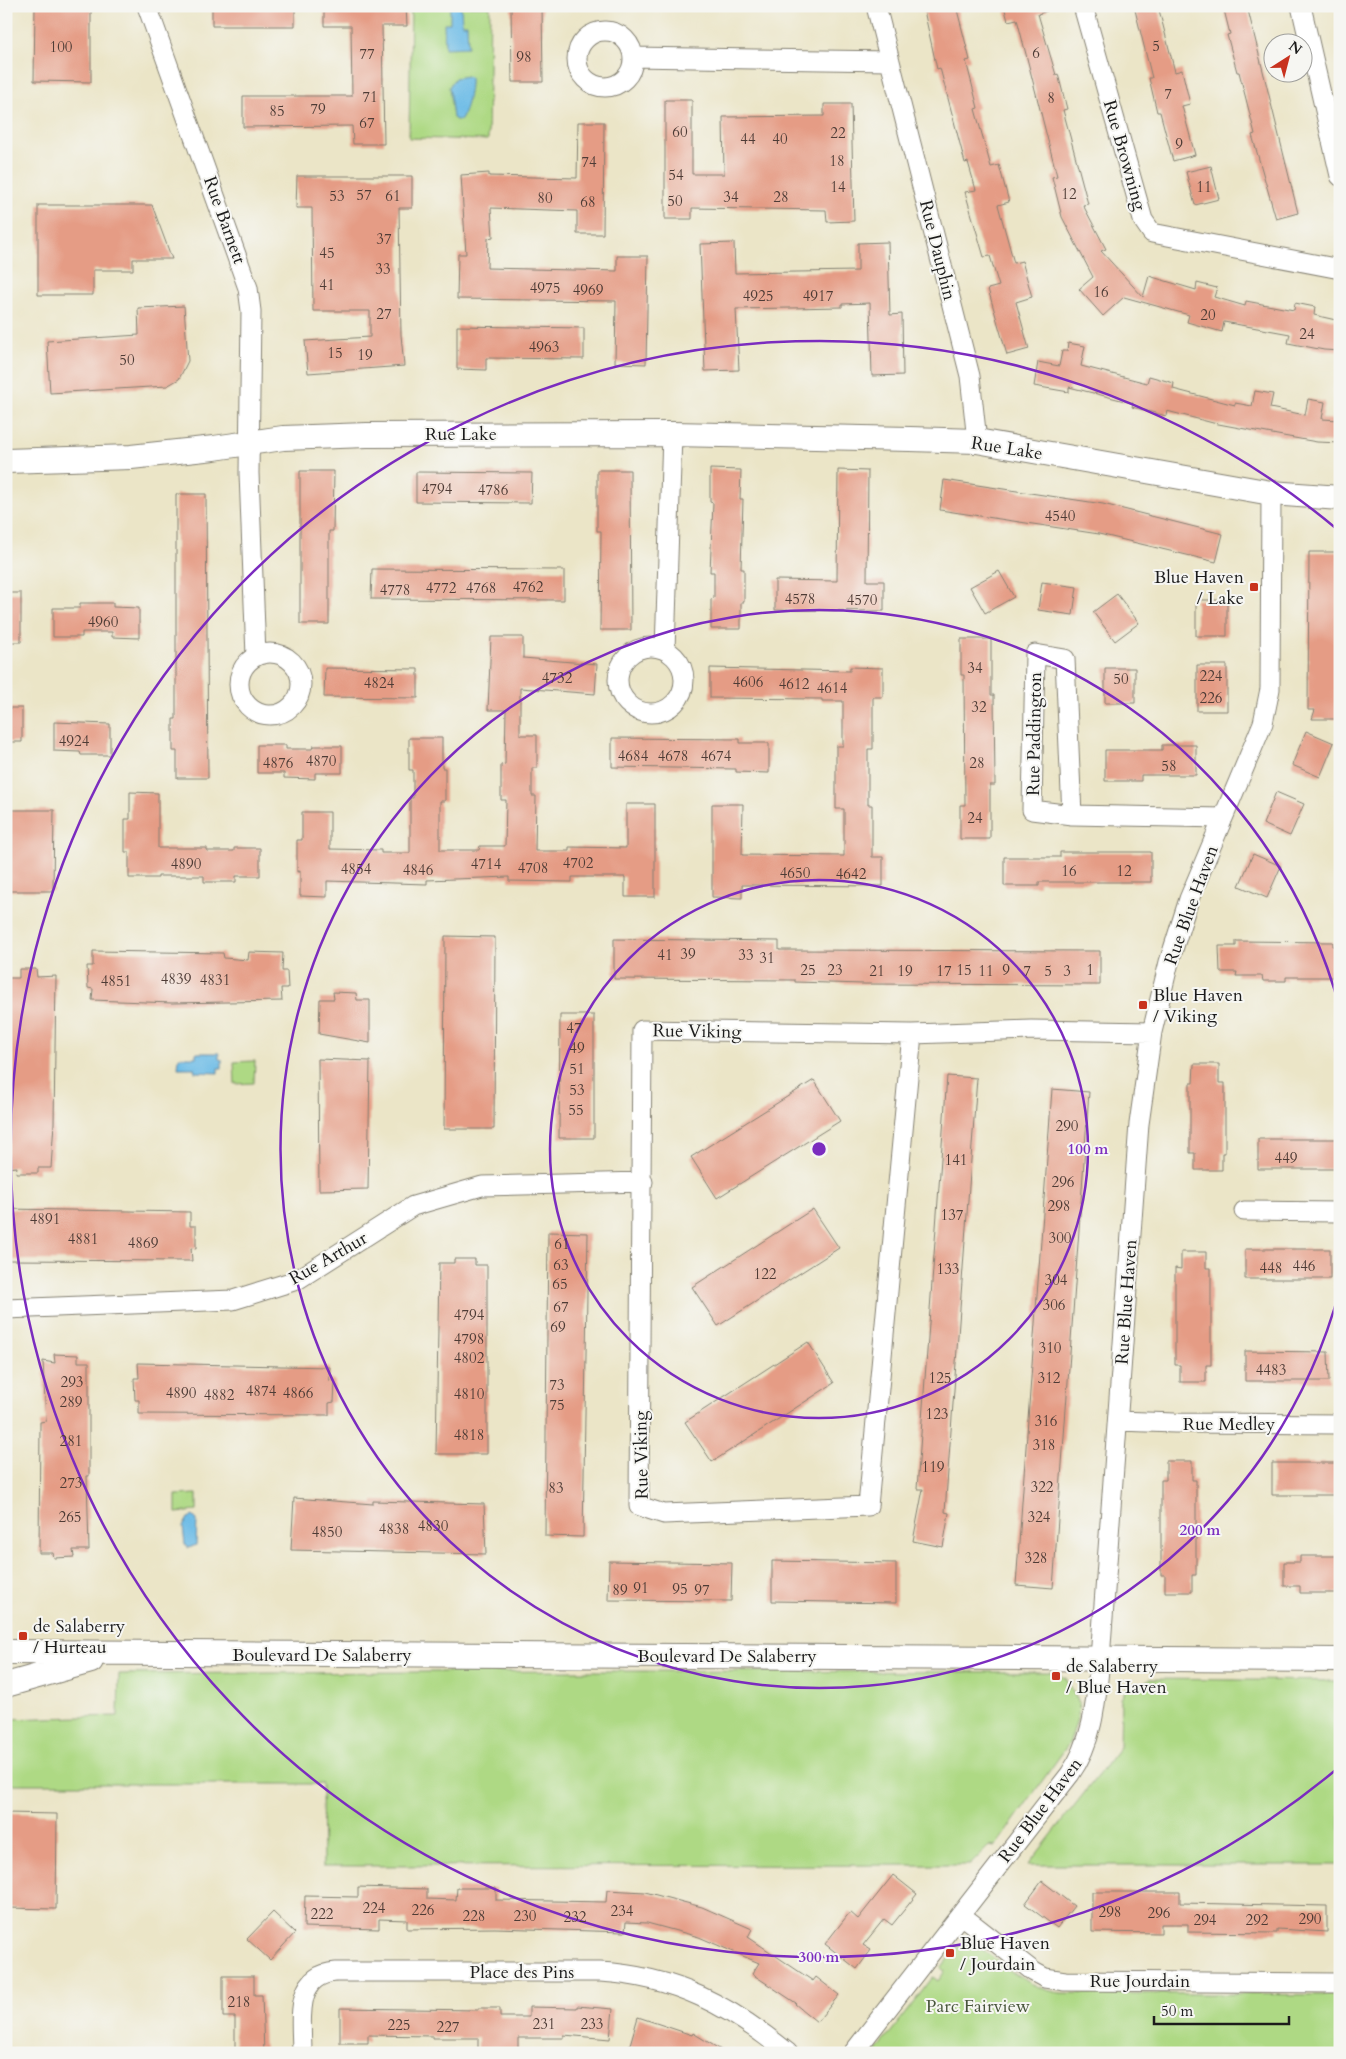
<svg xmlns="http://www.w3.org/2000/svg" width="1346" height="2059" font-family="Cardo,serif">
<rect width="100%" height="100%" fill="#f6f6f2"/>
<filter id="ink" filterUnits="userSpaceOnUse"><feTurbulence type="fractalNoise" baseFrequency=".02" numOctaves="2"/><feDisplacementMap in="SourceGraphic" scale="10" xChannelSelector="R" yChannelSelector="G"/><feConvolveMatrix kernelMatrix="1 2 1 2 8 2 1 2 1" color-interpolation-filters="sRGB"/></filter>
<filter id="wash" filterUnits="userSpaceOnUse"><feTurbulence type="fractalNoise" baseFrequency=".0096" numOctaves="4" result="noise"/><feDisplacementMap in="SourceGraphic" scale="20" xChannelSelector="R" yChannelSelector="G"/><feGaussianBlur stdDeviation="1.12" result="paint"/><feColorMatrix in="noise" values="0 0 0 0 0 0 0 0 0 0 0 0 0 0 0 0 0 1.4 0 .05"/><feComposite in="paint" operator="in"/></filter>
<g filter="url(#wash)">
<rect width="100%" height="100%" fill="#ebe5c7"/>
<!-- green -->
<path fill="#aed984" stroke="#657a50" d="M411 6H490L488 140 409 138Z
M255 1061 254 1083 235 1084 234 1062Z
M197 1494V1511L176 1513V1495Z
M581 1671 1055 1672 1066 1679 1079 1704 1078 1716 1070 1742 995 1847 989 1846 970 1865 323 1866 322 1784H6V1719L118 1716 119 1674Z
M1149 1679 1340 1681V1865H1028L1120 1747 1121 1698 1129 1685 1143 1683Z
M964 1945H971L979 1950 981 1948C1006 1967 1028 1988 1060 1993L1340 1995V2053H875L933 1977 938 1981 945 1971 941 1968 956 1948Z"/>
<!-- water -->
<path fill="#6cbbe6" stroke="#446c81" d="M450 6H461L462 24H467L468 47 445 48 444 23H450Z
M467 76 470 78C471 87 466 114 460 120H456L453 118 449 87 455 78Z
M196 1053H219V1059L222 1060V1068H218V1073L195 1072 194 1068H178L179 1057H196Z
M193 1516 197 1520 196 1545 189 1548 185 1545 183 1527 188 1518Z"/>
<g id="blocks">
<!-- building -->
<path fill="#e59c85" d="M35 6 91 7V82L34 81Z
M212 6H295V26H212Z
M324 6H406L407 26H382L384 144H353L352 126 243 127V96H352L351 26H324Z
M511 6H542L543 82H512Z
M923 6H956L970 60 966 61 978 108 975 109 991 167 999 165 1009 202 998 205 1014 263 1022 261 1032 297 1016 302 1029 349 1007 355 988 289 999 286 990 256 984 257 965 192 976 190 968 162 965 163 940 68 937 69Z
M1004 6H1046L1047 11 1038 14 1056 75 1058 74 1067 109 1063 110 1088 204 1083 205 1106 249 1101 251 1143 297 1149 276 1196 290 1197 283 1217 288 1214 297 1245 306 1246 301 1294 310 1295 303 1315 307 1314 315 1340 321V351L1324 350 1288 343 1290 334 1224 322 1222 332 1187 322 1189 315 1124 297 1103 316 1079 289 1093 277 1062 217 1052 177 1057 176 1017 19 1008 21Z
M1134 6H1158L1175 72 1182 70 1190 104 1182 106 1195 155 1173 161 1160 112H1157L1149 78H1152Z
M1223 6H1247L1298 213 1276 219 1252 135 1255 134 1239 72H1237L1227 35 1230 34Z
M665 100H692V174H724L723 117 824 116V104H851L854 221 827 222 826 210 692 208V219H665Z
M578 122H604L603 234H577V211L491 208 493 237 488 238 487 268 617 271V256H648L646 364 615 363 616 301 457 299 458 254H466L461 175 489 173V176L577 178Z
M1211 166 1219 199 1195 205 1186 172Z
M297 176H412V208H399L401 335 404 366 308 373 305 341 370 337V311H313L312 208H296Z
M38 205H152L172 259H133V270H93V295H38Z
M888 242 890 315 902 314 903 375 872 376 870 303 842 304V307L736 309 739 370 705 371 700 244 734 243 735 273 858 271V243Z
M184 306 188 361 179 379 167 386 50 393 47 341 139 335 138 308Z
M457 326 584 328V359L486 358V370L457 369Z
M1068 343 1085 346 1081 366 1147 383 1149 376 1174 383 1173 389 1235 405V403L1252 406 1255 391 1273 394 1270 408 1305 415 1308 399 1325 402 1322 419 1340 420V443L1317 442 1283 436 1213 423 1167 411 1166 416 1132 407 1133 403 1069 387V392L1034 386 1038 362 1059 366 1062 351H1067Z
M710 469 741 470 740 499H743L741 569H744V602H741V629H711V599L714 598V572H710L713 503 710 502Z
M597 470H630L631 630H600L601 531H597Z
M838 470 868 471 867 581H884V611L775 610V580L837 581Z
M300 471H334L333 531H329V624H300Z
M416 472 532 473 531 503 416 502Z
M944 480 1103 504 1223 534 1216 562 1099 534 940 510Z
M176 494H206L208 778H177V751H173V719H176Z
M1309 552H1340L1338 675H1340V719H1312L1315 710H1308Z
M372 569 564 570V600L371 599Z
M999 571 1014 597 985 613 970 587Z
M1042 582 1077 587 1073 615 1038 610Z
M6 593H21V642H6Z
M1117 594 1139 623 1115 641 1093 612Z
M1196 600H1227V636H1196Z
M80 603H113V607L139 608V638L112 637V632H82V637H53V608H80Z
M491 637H523V658L597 664 595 694 520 688V735H537V768H532V796H536L535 851H569V847L626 848V804H655V897H625V877H572V882L509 881V877L427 880V884L327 881V897L300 896V871L297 872V840H302V812H330V849L381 850V853H410V798H413V770H409V738H442V768H445V801H440V850H479L480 846H505L506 800H501V765L505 764 506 710H488Z
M961 639H991V695H994L995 785H990V839H960V805H965L964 675H961Z
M1197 665H1227V711H1197Z
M850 667 883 668V697H873V749H868V805H872V857H883V886L742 885V898L712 897V804H743L742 855 844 856V809H836V746H843V701H822V699L710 698V668L850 671Z
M325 668 418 669V698L324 697Z
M1105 668H1135V703H1105Z
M6 708H22V742H6Z
M54 722 110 724V755H81L80 752 54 751Z
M1306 731 1334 743 1320 777 1292 765Z
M612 738 740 739V743H769V773L736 772V769L612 767Z
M257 745H286V749H312L313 746H342V773H315V779L284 778V773H257Z
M1162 745H1196V775H1141V781H1105V750H1162Z
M130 792 158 793V848H207V851H234V848H260V876H236V882H204V876H158V878H129V852H125V819H130Z
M1276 792 1304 804 1290 836 1263 824Z
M6 810H54L53 891H6Z
M1060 852H1151V882H1039V886H1004V857H1060Z
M1253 854 1281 866 1267 898 1239 886Z
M445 936 495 937 494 1129H444Z
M614 939 779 941V950L1100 951V985L864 984 795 982V980L614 979Z
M1236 941 1333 942V946H1340V971H1333V977H1286V981H1263L1262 976H1236L1237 972H1220L1219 946H1236Z
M93 951 223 953 224 958 248 960 249 952 283 953 282 971H287L288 988H281L282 1001 172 1003 92 1000 93 989 88 988 87 966H93Z
M19 969H36L37 977 56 976 54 1123 51 1168H38V1173H16L17 1167 6 1168V978H19Z
M333 992 356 993 357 1000H370V1043L319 1034 320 999H334Z
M560 1015H594V1138H559Z
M318 1059 370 1061 368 1189 319 1190Z
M1194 1064H1219V1083H1225V1153H1222V1170H1195V1153H1190V1083H1193Z
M947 1076 977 1078 945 1512 949 1513 943 1547 913 1541 923 1489H917Z
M814 1080 840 1121 717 1198 691 1157Z
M1052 1089 1089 1092 1053 1588 1016 1585Z
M1258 1139H1340V1169H1258Z
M6 1209 190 1212V1226H196V1249L191 1248 192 1261 6 1260Z
M813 1209 839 1248 718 1326 692 1287Z
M548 1232 588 1233 583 1537 545 1536Z
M1245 1249H1330V1279H1245Z
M1181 1252H1206V1268H1211V1365H1206V1382H1180V1365H1175V1268L1181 1269Z
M454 1259H475V1265H487V1454H436L439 1263H454Z
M808 1342 834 1383 712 1462 685 1422Z
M1245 1351 1328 1352 1329 1381H1245Z
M54 1354 78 1355V1362H89V1476H87L89 1550H73L74 1557 54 1558 53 1553H39L40 1422 46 1421 43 1361 55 1363Z
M138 1363 330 1367 329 1380 335 1381 334 1402 329 1403V1415L139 1414V1400H135L134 1378H139Z
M1166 1461H1192V1480H1196V1575H1192V1592H1165V1575H1161V1480H1166Z
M1272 1463H1340V1495H1272Z
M294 1498 373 1504V1501L484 1504 486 1554 291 1550Z
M1300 1556H1340V1593H1300V1586H1284V1562H1300Z
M609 1561 732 1563 731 1601 608 1600Z
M772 1561 896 1563V1603L772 1601Z
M6 1813 57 1814 56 1909 6 1908Z
M893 1875 917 1894 892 1925 884 1919 863 1945 871 1950 857 1969 825 1944 850 1912 858 1919Z
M1042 1881 1074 1906 1057 1928 1025 1904Z
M358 1887 427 1889V1899L456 1900 457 1888H496V1900L606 1902 607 1890 645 1892 702 1907 752 1929 748 1937 813 1981 816 1977 839 1995 817 2022 795 2004 796 2003 752 1974 759 1963 699 1937 647 1923 626 1922 625 1932 495 1928 407 1929V1920L379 1919V1929L304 1927 305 1896 358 1897Z
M1092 1892H1180V1903L1327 1906V1932L1277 1929V1933L1188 1932V1924H1161V1933L1092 1932Z
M273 1912 295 1933 270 1960 247 1939Z
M223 1976H254V1995H262L264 2053H235V2017H223Z
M577 2006 613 2009 610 2039 564 2035V2038H518V2051L478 2050V2038H433V2036L368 2035V2043H340V2008L478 2010V2008H500V2017H529V2007L577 2008Z
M638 2017 692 2035 693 2033 726 2053H642L629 2048Z"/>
</g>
</g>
<g filter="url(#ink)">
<use href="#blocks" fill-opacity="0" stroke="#848072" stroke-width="1"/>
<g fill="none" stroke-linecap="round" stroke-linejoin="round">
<!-- minor casing -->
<g stroke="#848072" stroke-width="21">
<path id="minor" d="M147 6 248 288 251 311 249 473 256 656
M876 6 970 376 977 441
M1083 6 1143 220 1152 233 1340 269
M1301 6 1340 176
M577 59a28 28 0 1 1 56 0a28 28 0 1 1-56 0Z
M633 57 890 61
M618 680a33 33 0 1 1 66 0a33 33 0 1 1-66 0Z
M665 650 672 434
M239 684a31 31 0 1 1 62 0a31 31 0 1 1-62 0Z
M1072 815 1065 659 1035 654 1032 810 1072 815 1223 818
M912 1034 868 1506 664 1514 639 1506 642 1030 912 1034 1031 1030 1152 1032
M1244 1211 1340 1212
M6 1309 233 1300 297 1280 413 1206 482 1186 643 1182
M1118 1421 1175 1423 1340 1424
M961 1915 1034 1972 1045 1978 1065 1981 1340 1983
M302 2053C302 2022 293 1975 336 1972H600C675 1976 730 2006 788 2053
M853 2053 1070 1774C1094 1740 1096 1700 1100 1659L1139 1124 1152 1032 1169 962 1189 899 1263 723 1270 689 1271 493"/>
</g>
<!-- tertiary casing -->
<g stroke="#848072" stroke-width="26">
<path id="tertiary" d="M6 461 131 457 214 448 283 438 367 435 672 434 910 439 977 441 1271 493 1340 498
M6 1652 1340 1660
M6 1685 91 1661"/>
</g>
<!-- minor -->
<use href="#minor" stroke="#fff" stroke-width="19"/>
<!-- tertiary -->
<use href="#tertiary" stroke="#fff" stroke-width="24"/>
</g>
</g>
<!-- distance rings -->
<g fill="none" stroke="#7b2cbf" stroke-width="2.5">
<circle cx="819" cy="1149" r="269"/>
<path d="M1340 1289A539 539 0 1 1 1340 1009"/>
<path d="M1338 1768A808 808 0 1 1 1338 530"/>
</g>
<!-- markers -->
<g fill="#c8321e" stroke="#f6f6f2" stroke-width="2">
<rect x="1249" y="582" width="10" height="10" rx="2.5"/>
<rect x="1138" y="1000" width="10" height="10" rx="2.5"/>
<rect x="18" y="1631" width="10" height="10" rx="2.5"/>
<rect x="1051" y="1671" width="10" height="10" rx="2.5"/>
<rect x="945" y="1948" width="10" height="10" rx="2.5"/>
</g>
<g text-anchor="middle" stroke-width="4" stroke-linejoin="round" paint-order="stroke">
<!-- number labels -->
<g font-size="15" fill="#4e3c36">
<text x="1156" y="51">5</text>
<text x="61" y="52">100</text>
<text x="1036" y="58">6</text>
<text x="367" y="59">77</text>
<text x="524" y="62">98</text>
<text x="1168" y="99">7</text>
<text x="370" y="102">71</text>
<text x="1051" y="103">8</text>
<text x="318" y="114">79</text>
<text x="277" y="116">85</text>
<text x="367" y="128">67</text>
<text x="680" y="137">60</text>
<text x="838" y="138">22</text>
<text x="748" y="144">44</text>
<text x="780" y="144">40</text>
<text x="1179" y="149">9</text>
<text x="837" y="166">18</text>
<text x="589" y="167">74</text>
<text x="676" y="180">54</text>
<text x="838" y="192">14</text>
<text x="1204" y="192">11</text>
<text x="1069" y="199">12</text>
<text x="364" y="200">57</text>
<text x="337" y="201">53</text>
<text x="393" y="201">61</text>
<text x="731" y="202">34</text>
<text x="781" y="202">28</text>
<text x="545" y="203">80</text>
<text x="675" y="206">50</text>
<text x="588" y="207">68</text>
<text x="384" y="244">37</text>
<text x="327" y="258">45</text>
<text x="383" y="274">33</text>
<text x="327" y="290">41</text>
<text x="545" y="293">4975</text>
<text x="588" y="295">4969</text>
<text x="1101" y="297">16</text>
<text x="758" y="301">4925</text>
<text x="818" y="301">4917</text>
<text x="384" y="319">27</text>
<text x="1208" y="320">20</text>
<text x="1307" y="339">24</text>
<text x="544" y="352">4963</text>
<text x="335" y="358">15</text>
<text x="365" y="360">19</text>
<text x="127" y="365">50</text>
<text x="437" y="494">4794</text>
<text x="493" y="495">4786</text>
<text x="1060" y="521">4540</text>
<text x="528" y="592">4762</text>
<text x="441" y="593">4772</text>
<text x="481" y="593">4768</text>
<text x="395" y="595">4778</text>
<text x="800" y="604">4578</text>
<text x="862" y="605">4570</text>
<text x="103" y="627">4960</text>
<text x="975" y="673">34</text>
<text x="1211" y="681">224</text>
<text x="557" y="683">4732</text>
<text x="1121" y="684">50</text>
<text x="748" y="687">4606</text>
<text x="379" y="688">4824</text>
<text x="794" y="689">4612</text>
<text x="832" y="693">4614</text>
<text x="1211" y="703">226</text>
<text x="979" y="712">32</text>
<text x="74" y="746">4924</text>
<text x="633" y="761">4684</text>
<text x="673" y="761">4678</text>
<text x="716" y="761">4674</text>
<text x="321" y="766">4870</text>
<text x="278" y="768">4876</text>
<text x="977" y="768">28</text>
<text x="1169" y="771">58</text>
<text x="975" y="823">24</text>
<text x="578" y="868">4702</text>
<text x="186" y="869">4890</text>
<text x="486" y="869">4714</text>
<text x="533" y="873">4708</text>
<text x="356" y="874">4854</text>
<text x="418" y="875">4846</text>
<text x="1069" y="876">16</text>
<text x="1124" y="876">12</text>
<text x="795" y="878">4650</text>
<text x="851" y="879">4642</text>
<text x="688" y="959">39</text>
<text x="665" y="960">41</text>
<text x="746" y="960">33</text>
<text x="767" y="963">31</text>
<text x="808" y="975">25</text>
<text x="835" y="975">23</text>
<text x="964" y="975">15</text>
<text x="1006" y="975">9</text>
<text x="1090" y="975">1</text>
<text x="877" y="976">21</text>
<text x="905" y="976">19</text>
<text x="944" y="976">17</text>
<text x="986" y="976">11</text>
<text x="1027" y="976">7</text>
<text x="1048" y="976">5</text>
<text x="1067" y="976">3</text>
<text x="176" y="984">4839</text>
<text x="215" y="985">4831</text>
<text x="116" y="986">4851</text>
<text x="574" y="1033">47</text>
<text x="577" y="1053">49</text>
<text x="577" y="1074">51</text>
<text x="577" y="1095">53</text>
<text x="576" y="1115">55</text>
<text x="1067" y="1131">290</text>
<text x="1286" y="1163">449</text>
<text x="956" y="1165">141</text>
<text x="1063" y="1187">296</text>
<text x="1059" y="1211">298</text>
<text x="952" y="1220">137</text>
<text x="45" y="1224">4891</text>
<text x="1060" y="1243">300</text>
<text x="83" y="1244">4881</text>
<text x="143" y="1248">4869</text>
<text x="562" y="1249">61</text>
<text x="561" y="1270">63</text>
<text x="1304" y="1271">446</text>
<text x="1271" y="1273">448</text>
<text x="948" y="1274">133</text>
<text x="765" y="1279">122</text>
<text x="1056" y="1285">304</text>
<text x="560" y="1289">65</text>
<text x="1054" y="1310">306</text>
<text x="561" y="1312">67</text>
<text x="469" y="1320">4794</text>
<text x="558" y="1332">69</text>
<text x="469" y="1344">4798</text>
<text x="1050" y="1353">310</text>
<text x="469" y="1363">4802</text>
<text x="1271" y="1375">4483</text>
<text x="940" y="1383">125</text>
<text x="1049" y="1383">312</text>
<text x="72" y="1387">293</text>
<text x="557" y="1390">73</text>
<text x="261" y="1396">4874</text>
<text x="181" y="1398">4890</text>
<text x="298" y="1398">4866</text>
<text x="469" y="1399">4810</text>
<text x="219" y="1400">4882</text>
<text x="71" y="1407">289</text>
<text x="557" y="1410">75</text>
<text x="937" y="1419">123</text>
<text x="1046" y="1426">316</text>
<text x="469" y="1440">4818</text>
<text x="71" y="1446">281</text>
<text x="1044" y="1450">318</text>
<text x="933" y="1472">119</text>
<text x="71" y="1488">273</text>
<text x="1042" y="1492">322</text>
<text x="556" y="1493">83</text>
<text x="70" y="1522">265</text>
<text x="1039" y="1522">324</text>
<text x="433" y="1531">4830</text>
<text x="394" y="1534">4838</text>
<text x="327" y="1537">4850</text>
<text x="1036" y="1563">328</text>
<text x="641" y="1593">91</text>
<text x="680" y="1594">95</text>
<text x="620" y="1595">89</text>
<text x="702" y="1595">97</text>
<text x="374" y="1913">224</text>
<text x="423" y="1915">226</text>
<text x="622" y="1916">234</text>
<text x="1110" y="1917">298</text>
<text x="1159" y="1918">296</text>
<text x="322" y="1919">222</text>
<text x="474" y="1921">228</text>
<text x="525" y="1921">230</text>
<text x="575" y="1922">232</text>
<text x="1310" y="1924">290</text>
<text x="1205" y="1925">294</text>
<text x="1257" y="1925">292</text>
<text x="239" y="2007">218</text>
<text x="544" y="2029">231</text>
<text x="592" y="2029">233</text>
<text x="399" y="2030">225</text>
<text x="448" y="2032">227</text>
</g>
<!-- street labels -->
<g font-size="18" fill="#1c1c1c" stroke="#f6f6f2">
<text transform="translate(1125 155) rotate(74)" y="6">Rue Browning</text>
<text transform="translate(225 220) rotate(70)" y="6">Rue Barnett</text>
<text transform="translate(938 250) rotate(76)" y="6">Rue Dauphin</text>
<text x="461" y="440">Rue Lake</text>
<text transform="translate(1007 448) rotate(9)" y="6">Rue Lake</text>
<text transform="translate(1034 734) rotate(-89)" y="6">Rue Paddington</text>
<text transform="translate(1191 905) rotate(-70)" y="6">Rue Blue Haven</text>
<text transform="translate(697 1031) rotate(1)" y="6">Rue Viking</text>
<text transform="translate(328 1258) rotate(-30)" y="6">Rue Arthur</text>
<text transform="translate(1126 1302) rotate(-86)" y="6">Rue Blue Haven</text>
<text x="1229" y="1430">Rue Medley</text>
<text transform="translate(641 1455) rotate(-91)" y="6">Rue Viking</text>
<text x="322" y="1661">Boulevard De Salaberry</text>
<text x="727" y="1662">Boulevard De Salaberry</text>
<text transform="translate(1040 1810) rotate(-53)" y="6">Rue Blue Haven</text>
<text x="522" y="1978">Place des Pins</text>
<text x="1140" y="1987">Rue Jourdain</text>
</g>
<!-- poi labels -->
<g font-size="18" fill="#1c1c1c" stroke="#f6f6f2" text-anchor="start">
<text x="1244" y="583" text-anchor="end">Blue Haven<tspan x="1244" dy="21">/ Lake</tspan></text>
<text x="1153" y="1001">Blue Haven<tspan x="1153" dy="21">/ Viking</tspan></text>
<text x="33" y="1632">de Salaberry<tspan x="33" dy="21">/ Hurteau</tspan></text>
<text x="1066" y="1672">de Salaberry<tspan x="1066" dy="21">/ Blue Haven</tspan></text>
<text x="960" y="1949">Blue Haven<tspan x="960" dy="21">/ Jourdain</tspan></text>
</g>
<!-- park labels -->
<g font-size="18" fill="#48553b" stroke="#f6f6f2">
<text x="978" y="2012">Parc Fairview</text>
</g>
</g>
<circle cx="819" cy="1149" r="8" fill="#7b2cbf" stroke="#f6f6f2" stroke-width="2.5"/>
<g font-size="15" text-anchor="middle" font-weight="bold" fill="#7b2cbf" stroke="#f6f6f2" stroke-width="4" stroke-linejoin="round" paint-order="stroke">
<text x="1088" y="1154">100 m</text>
<text x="1200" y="1535">200 m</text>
<text x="819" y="1962">300 m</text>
</g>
<!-- margin -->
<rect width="1346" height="2059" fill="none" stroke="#f6f6f2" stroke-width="25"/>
<!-- north arrow -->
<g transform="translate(1288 58) rotate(36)"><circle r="24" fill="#f6f6f2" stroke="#9f9f9c"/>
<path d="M0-4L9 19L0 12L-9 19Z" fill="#c8321e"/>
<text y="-8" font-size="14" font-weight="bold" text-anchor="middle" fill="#1c1c1c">N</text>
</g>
<!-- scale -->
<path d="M1154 2016v8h135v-8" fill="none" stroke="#1c1c1c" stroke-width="2.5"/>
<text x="1161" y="2016" font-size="15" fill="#1c1c1c" stroke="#f6f6f2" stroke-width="4" paint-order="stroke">50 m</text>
</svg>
